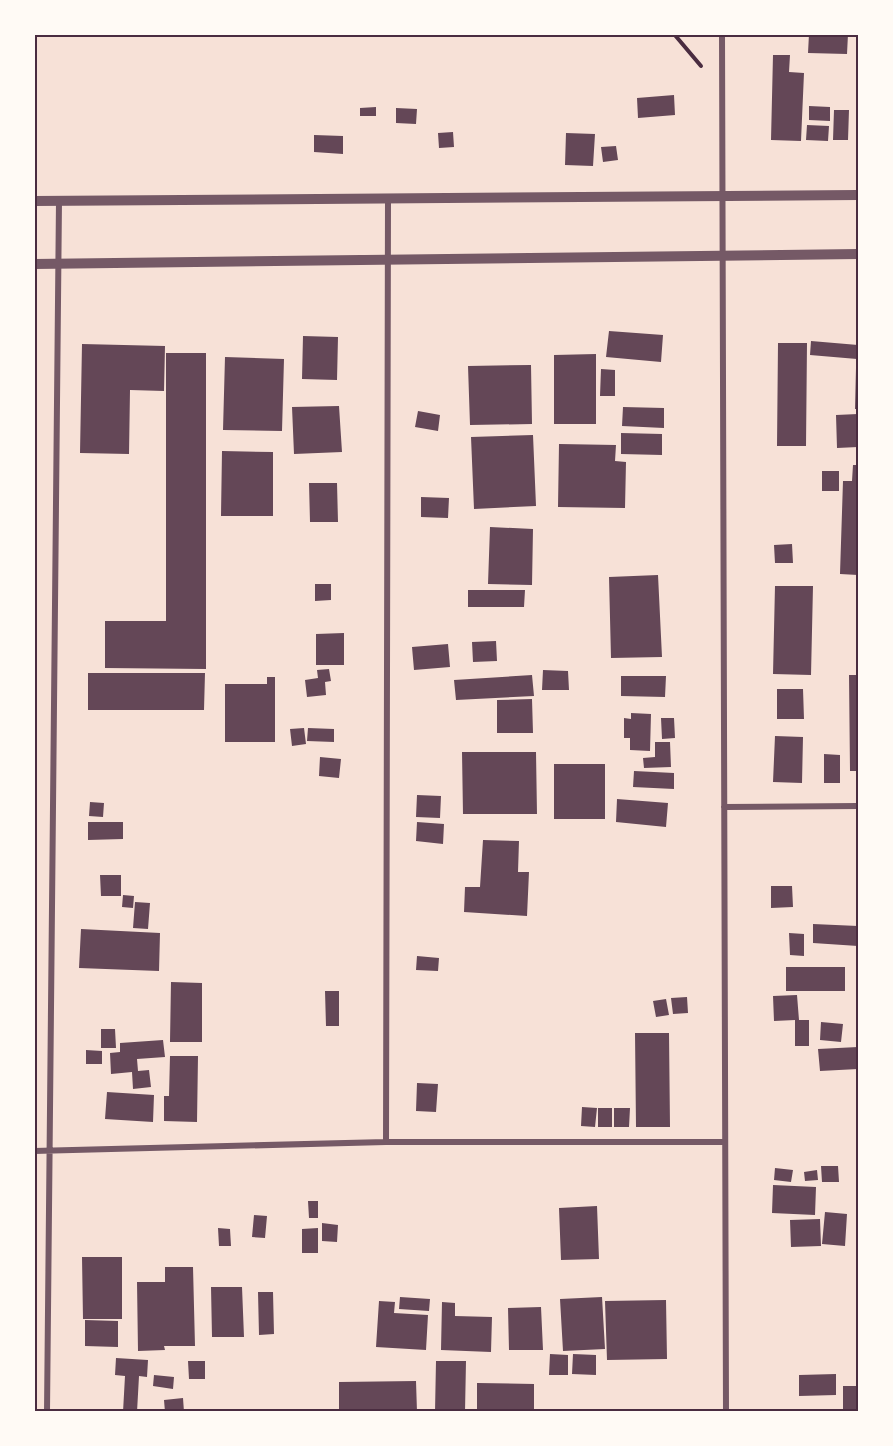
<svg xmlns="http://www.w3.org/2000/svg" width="893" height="1446" font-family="Figtree,sans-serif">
<rect width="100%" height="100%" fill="#f7e1d7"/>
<!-- building -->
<path fill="#644757" d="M809 34H848L847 54 808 53Z
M773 55H790L789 72 804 73 801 141 771 140Z
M674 95 675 115 638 118 637 98Z
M809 106 830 107V121L809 120Z
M376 107V116H360V108Z
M396 108 417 109 416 124 396 123Z
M834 110H849L848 140H833Z
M807 125 829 126 828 141 806 140Z
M453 132 454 147 439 148 438 133Z
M566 133 595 134 593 166 565 165Z
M314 135 343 136V154L314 152Z
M616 146 618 160 603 162 601 147Z
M609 331 663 335 661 362 606 357Z
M303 336 338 337 337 380 302 379Z
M811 341 858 345 857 359 810 355Z
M778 343H807L806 446H777Z
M82 344 165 346 164 391 130 390 129 454 80 453Z
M166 353H206V669L105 668V621H166Z
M596 354V424H554V355Z
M225 357 284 359 282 431 223 430Z
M531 365 532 424 470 425 468 366Z
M856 368H858V409H855Z
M601 369 615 370V396H600Z
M339 406 342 452 294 454 292 407Z
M623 407 664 408V428L622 426Z
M418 411 440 415 438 431 415 427Z
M858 414V447L837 448 836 415Z
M621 433 662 434V455L621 454Z
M533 435 536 506 474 509 471 437Z
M559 444 616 445 615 461 626 462 625 508 558 507Z
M222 451 273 452V516H221Z
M853 465H858V575L840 574 843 481H852Z
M822 471H839V491H822Z
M309 483H337L338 522H310Z
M421 497 449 498 448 518 421 517Z
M490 527 533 529 532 585 488 584Z
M792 544 793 563H775L774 545Z
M658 575 662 657 611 658 609 577Z
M315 584H331V600L315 601Z
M775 586H813L811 675 773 674Z
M468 590H525L524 607H468Z
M344 633V665H316V634Z
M496 641 497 661 473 662 472 642Z
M448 644 450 667 414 670 412 647Z
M329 669 331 681 325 682 326 695 307 697 305 680 318 678 317 670Z
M543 670 568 671 569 690H542Z
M88 673H205L204 710H88Z
M532 675 534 696 456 700 454 680Z
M849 675H858V771H850Z
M621 676H666L665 697 621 696Z
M267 677H275V742H225V684H267Z
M777 689H803L804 719H777Z
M532 699 533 733H497V700Z
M631 713 651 714 650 751 630 750V738H624V718L631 719Z
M661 718H674L675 738 662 739Z
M304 728 306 744 292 746 290 729Z
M308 728 334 729V742L307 741Z
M775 736 803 737 802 783 773 782Z
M655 742H670L671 767 644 768 643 758 655 757Z
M462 752H536L537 814H463Z
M824 754 840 755V783H824Z
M320 757 341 759 339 778 319 776Z
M554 764H605V819H554Z
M634 771 674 773V789L633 787Z
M417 795 441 796 440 818 416 817Z
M617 799 668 803 666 827 616 822Z
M90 802 104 803 103 817 89 816Z
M88 822H123V839L88 840Z
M417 822 444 824 443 844 416 841Z
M483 840 519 841 518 872H529L527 916 464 912 465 887H480Z
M100 875H121V896H101Z
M771 886H792L793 907 771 908Z
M123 895 134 896 133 908 122 907Z
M135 902 150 903 148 929 133 928Z
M813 924 858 926V946L813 943Z
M81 929 160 933 159 971 79 968Z
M789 933 804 934V956L790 955Z
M417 956 439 958 438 971 416 970Z
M786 967H845V991H786Z
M171 982 202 983V1042H170Z
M325 991H339V1026H326Z
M797 995 799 1020H809V1046H795V1020L774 1021 773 996Z
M687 997 688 1013 673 1014 671 998Z
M666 999 669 1015 656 1017 653 1001Z
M821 1022 843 1024 841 1042 820 1040Z
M101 1029H115L116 1048H101Z
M635 1033H669L670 1127H636Z
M163 1040 165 1057 137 1059 138 1071 149 1070 151 1087 133 1089 132 1072 111 1074 110 1053 120 1052V1043Z
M858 1047V1069L820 1071 818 1049Z
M86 1050 102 1051V1064H86Z
M170 1056H198L197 1122 164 1121V1096H169Z
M417 1083 438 1084 436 1112 416 1111Z
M107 1092 154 1095 153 1122 105 1119Z
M582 1107 597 1108 595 1127 581 1126Z
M598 1108H612V1127H598Z
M614 1108H630L629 1127H614Z
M821 1166H838L839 1182H822Z
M775 1168 793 1170 791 1182 774 1180Z
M817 1170 818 1180 805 1181 804 1172Z
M773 1185 816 1187 815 1215 772 1213Z
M308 1201H318V1218H309Z
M597 1206 599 1259 561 1260 559 1208Z
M825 1212 847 1214 845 1246 822 1244Z
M254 1215 267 1216 265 1238 252 1237Z
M820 1219 821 1246 791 1247 790 1220Z
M322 1223 338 1225 337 1242 322 1241Z
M218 1228 230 1229 231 1246H219Z
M318 1228V1253H302V1229Z
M82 1257H122V1319H83Z
M165 1267H193L195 1346H164L165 1350 138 1351 137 1282H165Z
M211 1287H242L244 1337H212Z
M258 1292H273L274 1334 259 1335Z
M400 1297 430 1299 429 1311 399 1309Z
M602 1297 605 1349 563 1351 560 1299Z
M666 1300 667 1359 607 1360 605 1301Z
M379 1301 395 1302 394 1313 428 1315 426 1350 376 1347Z
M442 1302 455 1303V1316L492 1317 491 1352 441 1350Z
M541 1307 543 1350H509L508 1308Z
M85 1320 118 1321V1347L85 1346Z
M550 1354 568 1355V1375H549Z
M573 1354 596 1355V1375L572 1374Z
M116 1358 148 1360 147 1377 139 1376 137 1412H123L125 1376 115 1375Z
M188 1361H205V1379H189Z
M436 1361H466L465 1412H435Z
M836 1374V1395L799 1396V1375Z
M154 1375 174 1377 173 1389 153 1386Z
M416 1381 417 1412H339V1382Z
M477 1383 534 1384V1412H477Z
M843 1386H858V1412H843Z
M183 1398 184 1412H165L164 1400Z"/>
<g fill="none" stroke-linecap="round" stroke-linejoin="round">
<!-- path -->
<path stroke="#4a2c40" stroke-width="4" d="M674 34 701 66"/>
<!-- minor -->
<path stroke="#755966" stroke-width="6" d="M722 34 726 1412
M724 807 858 806
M386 1142 388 199
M34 1151 386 1142H725
M47 1412 59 201"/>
<!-- tertiary -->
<path stroke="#755966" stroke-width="10" d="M34 201 858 195
M34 264 858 254"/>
</g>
<!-- border -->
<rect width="893" height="1446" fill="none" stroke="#fffaf5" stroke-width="72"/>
<rect x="36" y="36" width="821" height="1374" fill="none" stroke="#4a2c40" stroke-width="2"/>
</svg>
